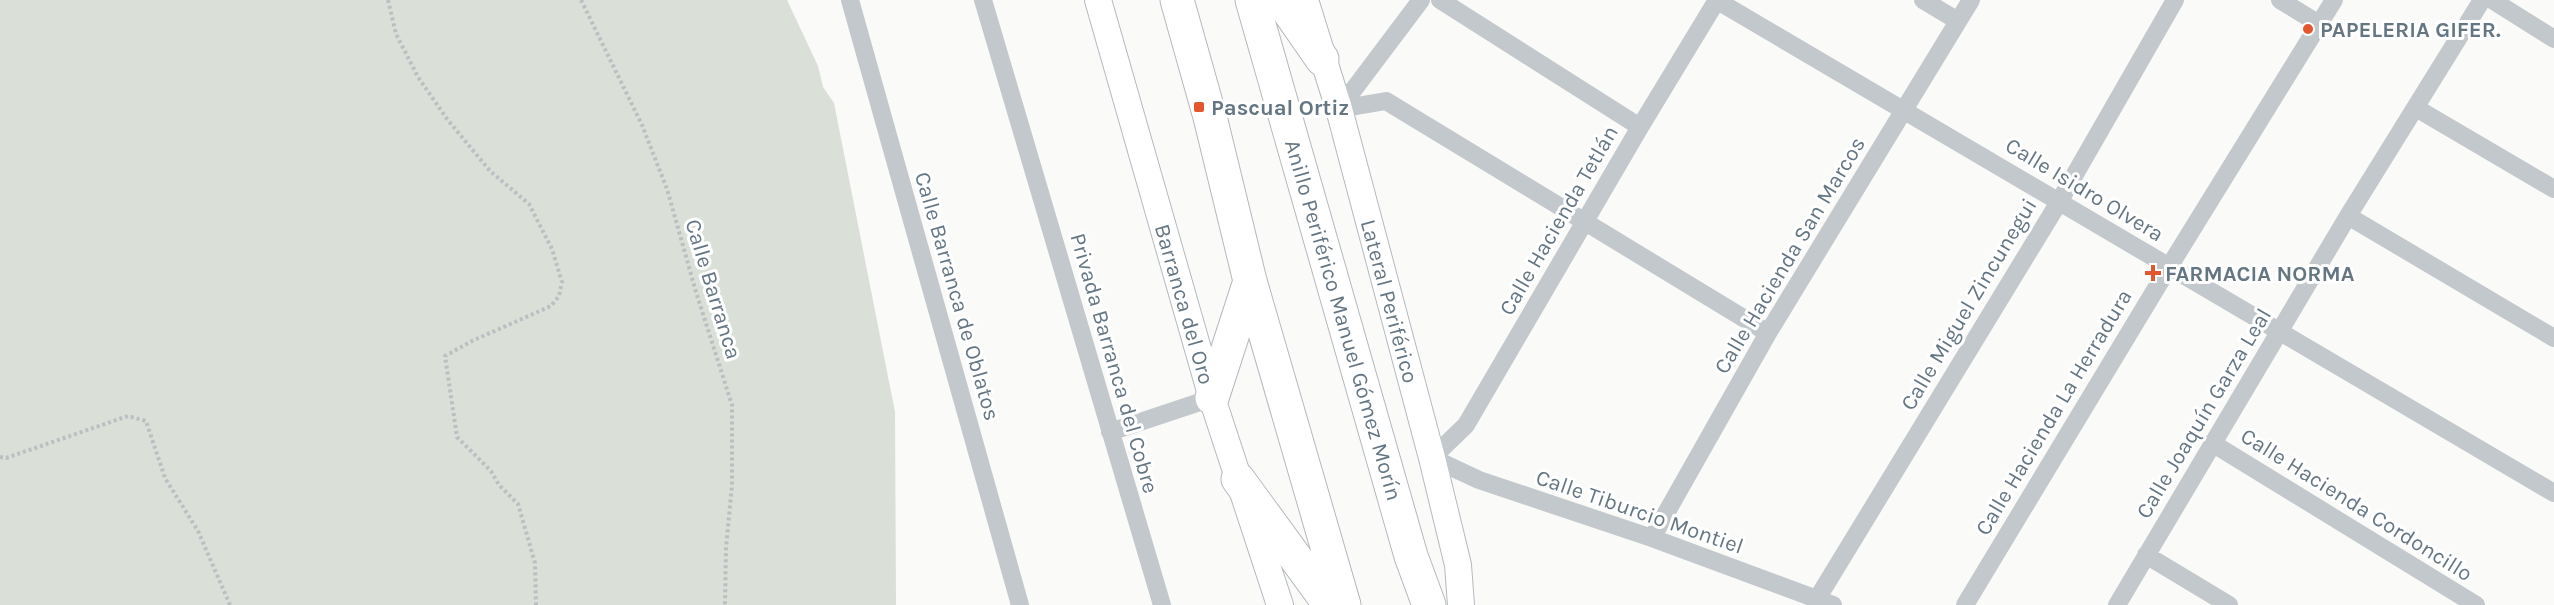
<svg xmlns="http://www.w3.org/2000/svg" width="2554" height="605" font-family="Karla,sans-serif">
<rect width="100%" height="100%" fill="#fafaf8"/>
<!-- green -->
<path fill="#dadfd7" d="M0 0H787L818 66 823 87 834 103 895 412 896 605H0Z"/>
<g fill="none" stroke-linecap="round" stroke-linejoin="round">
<!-- secondary casing -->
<g stroke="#b3babf" stroke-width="28">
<path id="secondary" d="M1098 0 1212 398 1280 605
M1305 0 1339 109 1432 458 1458 565 1461 605"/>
</g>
<!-- highway casing -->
<g stroke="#b4b9bd" stroke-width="35">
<path id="highway" d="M1177 0 1210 117 1250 281 1344 605
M1252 0 1411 556 1429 605
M1281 0 1322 59
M1212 398 1250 281
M1238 479 1330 605"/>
</g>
<!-- path -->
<path stroke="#bbbfc2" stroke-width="4" stroke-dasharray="3 3" stroke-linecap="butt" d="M388 0 396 34 418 77 447 119 490 171 529 204 552 249 562 282 559 296 551 306 472 341 445 356 457 437 491 471 499 485 518 504 535 563 536 605
M581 0 642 125 667 189 696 292 732 405V485L726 548 725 605
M0 457 6 458 128 416 146 421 165 478 198 531 230 605"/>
<!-- street -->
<path stroke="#c3c8cc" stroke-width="18" d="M850 0 1020 605
M983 0 1162 605
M1440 0 1640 127
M1716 0 2554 493
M1717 0 1640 127 1466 425 1432 458 1479 480 1652 538 1833 605
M1923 0 1958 21
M2280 0 2319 24
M2492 0 2554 39
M2416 108 2554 189
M1339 109 1386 101 1768 333
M1339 109 1421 0
M2348 216 2554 338
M1110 432 1212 398
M2212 443 2476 605
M1652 538 1768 333 1971 0
M2146 555 2229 605
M1817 599 2059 202 2175 0
M1965 605 2169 267 2334 0
M2117 605 2348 216 2482 0"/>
<!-- secondary -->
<use href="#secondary" stroke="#fff" stroke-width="26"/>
<!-- highway -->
<use href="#highway" stroke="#fff" stroke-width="33"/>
</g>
<!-- markers -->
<g fill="#e4572e" stroke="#fff" stroke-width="2">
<circle cx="2308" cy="29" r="6"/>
<rect x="1193" y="101" width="12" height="12" rx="3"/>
<path d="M2150 264h6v6h6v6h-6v6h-6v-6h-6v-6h6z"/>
</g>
<g text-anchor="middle" stroke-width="6" stroke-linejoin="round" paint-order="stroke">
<!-- poi labels -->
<g font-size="22" font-weight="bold" fill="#657683" stroke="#fff" text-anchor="start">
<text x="2320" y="37">PAPELERIA GIFER.</text>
<text x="1211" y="115">Pascual Ortiz</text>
<text x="2165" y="281">FARMACIA NORMA</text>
</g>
<!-- street labels -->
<g font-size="22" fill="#657683" stroke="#fff">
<text transform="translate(2085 189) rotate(31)" y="8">Calle Isidro Olvera</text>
<text transform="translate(1558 220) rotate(-60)" y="8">Calle Hacienda Tetlán</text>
<text transform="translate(1789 255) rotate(-59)" y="8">Calle Hacienda San Marcos</text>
<text transform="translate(714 289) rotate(73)" y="8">Calle Barranca</text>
<text transform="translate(958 296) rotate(74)" y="8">Calle Barranca de Oblatos</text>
<text transform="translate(1390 301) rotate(75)" y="8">Lateral Periférico</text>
<text transform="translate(1185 304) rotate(74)" y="8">Barranca del Oro</text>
<text transform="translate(1968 304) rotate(-59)" y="8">Calle Miguel Zincunegui</text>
<text transform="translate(1344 320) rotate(74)" y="8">Anillo Periférico Manuel Gómez Morín</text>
<text transform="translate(1115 363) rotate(74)" y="8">Privada Barranca del Cobre</text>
<text transform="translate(2053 412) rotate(-59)" y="8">Calle Hacienda La Herradura</text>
<text transform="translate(2203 413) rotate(-59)" y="8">Calle Joaquín Garza Leal</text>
<text transform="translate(2357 504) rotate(32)" y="8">Calle Hacienda Cordoncillo</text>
<text transform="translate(1640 511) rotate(19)" y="8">Calle Tiburcio Montiel</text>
</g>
</g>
</svg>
